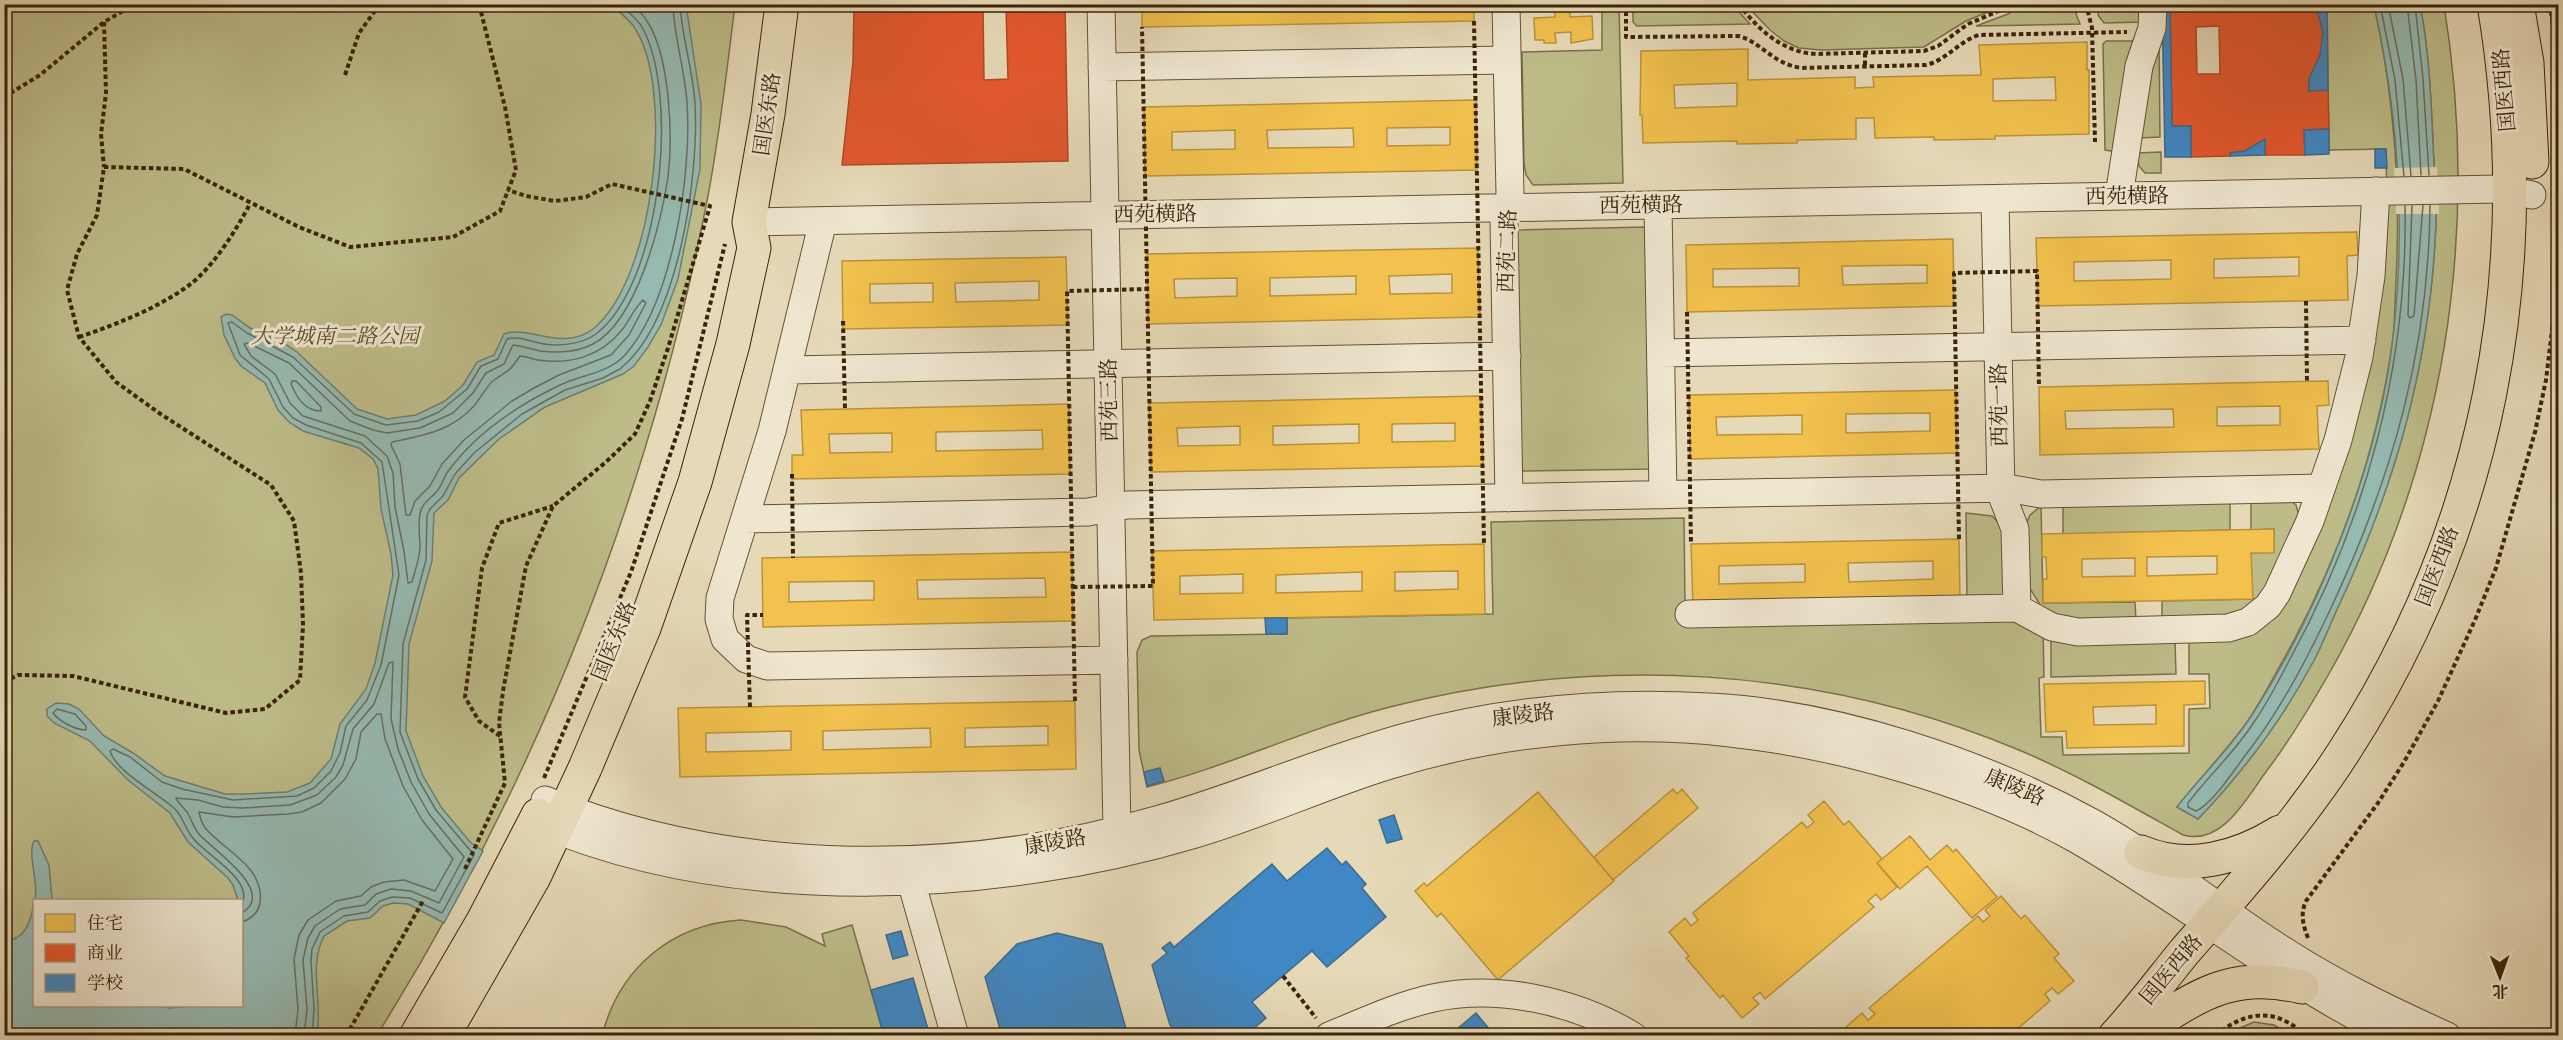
<svg xmlns="http://www.w3.org/2000/svg" width="2563" height="1040" font-family="'IM FELL DW Pica','Noto Serif SC',serif">
<rect width="100%" height="100%" fill="#e6d9b7"/>
<filter id="stains"><feTurbulence type="fractalNoise" baseFrequency=".00333" numOctaves="4"/><feColorMatrix values="0 0 0 0 .2 0 0 0 0 .09 0 0 0 0 .02 0 0 0 .5 -.17"/></filter>
<radialGradient id="worn" r=".72"><stop offset=".6" stop-color="#630" stop-opacity="0"/><stop offset="1" stop-color="#630" stop-opacity=".3"/></radialGradient>
<!-- green -->
<path fill="#bdbc89" stroke="#7c7049" stroke-width="1.5" fill-rule="evenodd" d="M5 5H735C727 68 720 133 708 196 650 494 538 778 377 1035L5 1036ZM34 900H242V1006H34Z
M1602 5H1619L1623 183 1533 185 1526 175 1524 164 1522 52 1602 50Z
M1633 5H1733L1750 24 1637 26 1633 22Z
M1746 5H2005L1966 21 1924 47 1821 50 1799 48 1784 41 1770 30Z
M2022 5H2078L2076 14 2080 24 1976 26 2008 14Z
M2100 5H2144V22L2104 23 2098 15Z
M2327 5H2374C2394 96 2401 187 2396 280 2395 299 2395 320 2393 339 2378 445 2342 550 2292 644 2278 669 2265 695 2249 719 2228 750 2200 777 2177 807L2198 819C2243 772 2282 720 2313 662 2323 644 2330 624 2339 605 2397 481 2431 359 2436 221 2437 195 2434 170 2433 144 2431 98 2429 50 2420 5H2444C2481 233 2445 469 2330 672 2311 705 2291 739 2268 769 2247 797 2223 846 2183 835 2129 805 2076 774 2019 750 1820 666 1598 654 1390 707 1307 728 1230 766 1147 787L1139 750 1137 652 1142 640 1151 636 1287 634V618L1493 614 1491 522 1684 518 1685 607 2008 615 2043 631 2044 677 2039 678 2041 737H2062L2063 755 2189 753V709L2210 708 2209 674H2189V640L2277 609 2387 214 2386 149 2329 150Z
M2106 41H2137L2117 152 2105 150 2103 44Z
M2159 41 2160 137 2138 138 2146 82Z
M2161 152V173H2145L2139 166 2136 153Z
M1646 227 1651 469 1520 471 1515 230Z
M2251 499 2289 500 2296 505 2299 515 2267 592 2239 617 2162 622V601L2252 599 2251 553 2274 552V529L2251 530Z
M2230 500V530L2063 534V503Z
M2041 506 2043 603 2135 602 2136 622 2075 623 2042 608 2029 587 2026 524 2030 515Z
M1966 513 1992 516 2004 528V593L2002 596 1967 601Z
M2051 636 2175 640 2176 674 2051 677Z
M741 920 786 927 825 946 822 934 852 925 884 1035 602 1036C619 968 672 924 741 920Z
M2254 1022 2274 1025 2291 1035H2228L2235 1030Z"/>
<!-- water -->
<path fill="#96bab2" stroke="#717e6e" stroke-width="1.5" d="M610 5H686L701 104 700 169 678 279 661 325 648 347 634 366 623 374 545 407 499 439 459 478 448 500 434 513 432 561 409 644 406 731 423 776 441 807 470 842 483 851 444 923 408 904 393 903 383 906 370 918 347 921 324 936C308 966 323 1003 317 1035H5V942C26 938 30 923 34 904V1006H159L170 1008 188 1006H242L243 933 242 900H238L233 885 228 878 188 842 170 813 128 780 90 741 54 723 47 716V709L56 703 69 704 79 709 104 736 133 753 165 776 225 794H243L287 792 310 783 331 759 340 724 366 689 375 663 393 575 391 554 381 509 378 469 373 459 359 448 303 431 289 422 278 410 265 383 241 366 235 358 224 335 221 317 226 314 232 315 250 328 285 344 297 352 357 409 387 419 416 415 445 401 463 385 477 362 494 355 504 334C529 325 563 352 593 329 653 281 675 94 636 30 630 19 619 12 610 5Z
M2374 5H2420C2429 50 2431 98 2433 144 2434 170 2437 195 2436 221 2431 359 2397 481 2339 605 2330 624 2323 644 2313 662 2282 720 2243 772 2198 819L2177 807C2202 775 2232 747 2254 712 2321 607 2379 462 2393 337 2406 226 2398 113 2374 5Z
M34 841H38L49 865 52 900H35C39 882 27 855 34 841Z"/>
<!-- pier -->
<path fill="#e6d9b7" d="M2437 167 2439 214H2396L2394 168Z"/>
<!-- homes -->
<path fill="#f2c14e" stroke="#bb9239" stroke-width="1.5" fill-rule="evenodd" d="M1142 4H1474V21L1142 27Z
M1554 4H1570V17L1592 16 1593 39 1571 43V32L1555 33 1556 43H1544V40H1535L1534 18 1555 17Z
M2087 42V70H2089V134L1995 136V139L1934 140V137L1875 138 1874 118H1856V139L1797 140V143L1737 144V141L1643 143 1642 115H1640L1641 51 1748 49V80L1855 77V88L1874 87 1873 77 1981 75 1979 45ZM2055 77 2056 100 1993 101V79ZM1737 83V106L1675 108 1674 85Z
M1476 100 1477 170 1145 176 1144 107ZM1450 127V145L1387 146V128ZM1353 128 1354 147 1268 148 1267 130ZM1235 130V149L1172 150V132Z
M2357 232 2358 255 2347 256 2348 300 2038 306 2036 238ZM2299 257V276L2214 278V259ZM2171 260V279L2074 281V262Z
M1953 239 1954 306 1687 312 1686 245ZM1927 265V283L1843 285 1842 266ZM1799 268V286L1713 287V269Z
M1478 248 1480 317 1148 324 1147 254ZM1452 274V293L1390 294 1389 276ZM1356 276V294L1270 296V278ZM1237 278V296L1175 298 1174 279Z
M1066 257 1068 325 843 329 842 261ZM1039 281V300L956 302 955 283ZM933 283V302L870 303V284Z
M2328 381 2329 405 2317 406 2319 449 2040 455 2039 387ZM2280 406V425L2217 426V407ZM2173 409 2174 427 2066 429 2065 411Z
M1956 390 1957 453 1690 459 1689 395ZM1930 413V431L1846 433V414ZM1802 415V434L1717 435 1716 417Z
M1481 396 1483 466 1151 472 1149 403ZM1455 423V441L1392 442V424ZM1359 424V443L1273 445V426ZM1240 426V445L1178 446 1177 428Z
M1069 404 1070 474 792 479V455H803L801 410ZM1042 430 1043 449 936 451V432ZM892 433V452L830 453 829 434Z
M2274 529V553H2251L2253 599 2043 603V579H2047L2046 557H2042V534ZM2217 556V574L2147 576V557ZM2135 558V576L2082 577V559Z
M1959 539 1960 602 1693 607 1691 544ZM1933 561V579L1849 582 1848 563ZM1805 564V582L1719 584V566Z
M1484 544 1485 614 1154 620 1152 551ZM1458 571V589L1395 591V572ZM1362 572V591L1276 593V575ZM1243 574V593L1180 594V576Z
M1072 552 1073 621 763 627 762 558ZM1045 578 1046 597 918 599 917 580ZM874 581V600L789 602V582Z
M2205 681V704L2184 705V746L2067 748 2066 731 2046 732 2044 684ZM2156 705V724L2094 725 2093 707Z
M1075 701 1076 769 680 777 678 708ZM1048 726V745L965 747V728ZM930 728 931 747 823 750V731ZM791 731V750L706 752V733Z
M1673 789 1677 794 1682 789 1698 808 1613 880 1594 857Z
M1538 792 1614 881 1498 980 1441 913 1437 917 1415 891 1424 883 1427 886Z
M1824 801 1844 825 1849 821 1882 859 1877 863 1897 887 1881 900 1876 894 1868 901 1874 907 1765 999 1760 992 1753 998 1759 1004 1742 1018 1723 995 1720 998 1686 958 1689 956 1669 932 1685 918 1691 926 1698 920 1693 913 1802 822 1807 828 1814 822 1808 815Z
M1910 836 1930 860 1947 845 1953 852 1956 849 1997 897 1972 918 1927 866 1900 889 1877 863Z
M2001 896 2021 919 2025 915 2059 954 2054 958 2074 981 2058 994 2052 988 2045 994 2050 1001 2009 1036H1853L1846 1027 1862 1013 1868 1020 1875 1014 1869 1008 1978 916 1983 922 1990 916 1985 910Z"/>
<!-- shops -->
<path fill="#e4572e" stroke="#b14823" stroke-width="1.5" fill-rule="evenodd" d="M1065 4 1068 161 842 165 853 62 854 4ZM983 7H1006L1008 79 984 80Z
M2170 4H2310L2319 16 2323 33 2320 55 2309 79V91L2328 90 2329 129 2304 130 2305 155H2265V139L2245 151 2230 153V156L2191 157V126H2172ZM2219 26 2220 74H2197L2196 27Z"/>
<!-- schools -->
<path fill="#3f88c5" stroke="#3e6a8d" stroke-width="1.5" d="M2162 4H2170L2172 126H2191V157H2165Z
M2310 4H2327L2328 90 2309 91V79L2320 55 2323 33 2319 16Z
M2329 129V154L2305 155 2304 130Z
M2265 139V155L2230 156V153L2245 151Z
M2375 149H2386L2387 168H2375Z
M1265 618H1287V634H1266Z
M1160 768 1164 781 1147 786 1144 772Z
M1394 815 1402 839 1387 843 1379 820Z
M1327 848 1342 865 1346 861 1366 884 1362 888 1386 917 1327 967 1312 951 1252 1002 1266 1018 1245 1036H1179L1170 1025 1152 965 1167 953 1162 948 1170 942 1174 947 1272 864 1287 881Z
M901 931 908 955 893 959 886 935Z
M1057 933 1102 944 1128 1036H1002L985 977 1017 944Z
M913 978 930 1036H884L871 990Z
M1476 1013 1495 1036H1449Z"/>
<g fill="none" stroke-linecap="round" stroke-linejoin="round">
<!-- shore -->
<path stroke="#686f5e" stroke-width="1.5" d="M631 4C637 9 643 14 647 21 670 56 673 136 668 177 661 223 637 321 593 344 578 352 557 353 540 351 531 349 522 346 513 345L504 364 486 373 473 393 453 413 420 428 387 433 373 430 350 421 289 363 248 343 244 344 251 356 275 374 290 403 303 416 365 436 387 456 393 473 395 507 404 551 408 583 412 582C415 570 420 558 420 546 420 535 417 522 421 510 424 501 433 497 438 490 443 483 444 476 449 470 476 434 517 406 556 387 578 375 608 374 625 355 673 301 692 173 687 103 685 70 674 38 673 4
M2380 4 2395 80 2404 176
M2388 4 2403 79 2411 176
M2407 4 2416 80 2421 175
M2415 4 2423 79 2429 175
M2405 206C2408 365 2366 520 2290 659 2279 680 2268 702 2254 722 2235 752 2209 775 2188 803V807L2196 811C2212 804 2233 772 2244 757 2280 711 2306 661 2331 608 2392 478 2429 350 2430 205
M2412 206 2408 315 2410 318 2414 316 2423 205
M643 300 646 303 629 335 611 355 559 375 534 388 512 401 464 440 442 464 430 486 415 501 410 515H406L400 464 391 445 392 442C424 435 450 432 474 406 480 399 488 384 494 380 510 369 508 373 520 356 526 356 532 359 538 360 571 365 601 356 622 330 629 321 635 307 643 300Z
M292 381H296L321 407V411C305 411 297 398 291 384Z
M57 709 75 714 86 726V730C75 730 59 721 53 713Z
M242 904C254 879 204 854 192 837 185 828 183 817 175 809 158 793 117 773 110 751L113 749 130 757 162 782 182 789 233 800 297 796 314 788 331 771 340 753 346 726 367 700 381 665 399 575 382 462 361 443 306 425 293 418 283 407 269 379 240 355 228 323 232 322 247 333 293 357 354 414 386 425 418 421 439 412 467 389 481 366 498 359 507 339C518 336 528 341 539 343 556 347 581 345 596 334 661 284 680 95 642 27 637 18 627 11 619 4
M242 913C278 891 210 848 198 833 194 827 191 819 187 812 183 807 178 803 176 798L198 800 223 807 243 808 290 805 317 795 336 777 343 765 353 729 374 704 389 663 393 662 391 719 398 749 411 782 429 814 464 857 439 903 411 891 391 889 376 894 365 905 340 909 315 926 308 938 303 960 307 1009 304 1036
M242 922C251 919 258 913 260 903 265 867 225 851 206 829 202 824 200 817 199 812L233 817 288 814 302 812 321 803 345 779 356 759 361 732 377 714H381L385 739 403 786 422 820 453 859 435 891 404 880 384 882 371 887 361 896 336 901 308 920 299 935 294 959 298 1009 295 1036
M312 1036 314 1009 311 961 312 949 320 932 344 916 368 912 380 901 392 897 410 898 442 913 474 855 436 810 418 779 400 732 403 644 426 560 427 515 430 509 443 496 455 474 474 453 522 414 565 390 603 378 620 369C679 322 699 175 695 104 693 70 682 38 680 4"/>
<!-- minor casing -->
<g stroke="#655134" stroke-width="29">
<path id="minor" d="M1101 4 1117 830
M1506 4 1510 194 1504 222 1509 498
M1102 67 1507 60
M2119 196 2139 66 2152 28 2153 4
M1995 199 2001 493 2015 529 2017 608
M1658 205 1663 495
M823 221 772 431 720 598 719 619 725 639 746 659 767 666 1114 660
M749 222 2395 191 2500 189 2532 195
M1661 353 2362 340
M788 370 1507 356
M745 519 1088 512 1127 505 2006 488 2041 494 2321 488
M1689 614 2017 608 2052 627 2078 632 2228 628 2248 622 2268 606 2277 593 2310 521 2338 440 2359 357 2371 276 2376 191
M545 800C737 878 963 876 1160 819 1244 795 1324 759 1409 736 1506 710 1609 701 1709 707 1835 713 1982 762 2093 823 2161 861 2220 911 2286 952 2337 985 2392 1011 2447 1036
M539 823C735 906 994 894 1195 834 1261 815 1324 785 1390 765 1498 732 1618 720 1730 733 1841 745 1978 784 2076 839 2184 901 2281 981 2393 1036
M911 881 955 1036
M1329 1036C1363 1022 1397 1006 1433 998 1498 984 1576 1001 1633 1036"/>
</g>
<!-- major casing -->
<g stroke="#3a2409" stroke-width="35">
<path id="major" d="M2517 4 2527 63 2532 162
M2141 852C2188 872 2238 858 2280 832
M2153 1025C2203 990 2240 972 2302 987
M416 1036 483 921 538 815
M443 1036 534 877 585 768 644 628 695 482 733 344 754 248 749 222 768 114 782 4
M2115 1036C2140 1009 2162 979 2185 951 2240 888 2297 824 2343 753 2489 528 2538 269 2494 4"/>
</g>
<!-- path -->
<path stroke="#3a2409" stroke-width="4" stroke-dasharray="4.5 3" stroke-linecap="butt" d="M1626 4V37L1738 36C1762 42 1771 63 1801 68L1926 65C1947 60 1959 41 1979 35L2127 32
M1739 4C1758 30 1784 53 1817 54L1924 51 1938 46 1968 24 2015 4
M2091 4 2088 12 2092 28 2095 142
M2550 4 2558 67
M104 22 106 93 101 134 104 167
M1865 53V68
M345 75 359 33 380 4
M4 97 40 75 104 22 135 4
M79 337C117 324 156 309 188 286 213 268 236 230 250 204
M4 682 18 675 73 676 226 713 265 709 300 680 303 625 301 573 294 521 271 485 159 413 116 382 79 337 67 290 77 254 97 215 104 167 184 169 299 227 350 247 453 237 500 211 516 170 505 107 479 4
M500 736 479 721 465 697 482 568 499 523 553 506
M544 778 631 572 682 419 725 244
M465 869 505 783 499 723 503 691 526 566 553 506 606 462 635 434 650 401 668 348 710 206 612 184 586 197 555 201 526 196 508 190
M2308 938C2303 925 2300 914 2306 901L2378 803 2404 762 2438 701 2475 620 2496 568 2535 432 2546 380 2558 280
M1283 976 1316 1018
M2469 1031 2481 1036
M346 1036 423 901
M2216 1036C2235 1018 2263 1008 2287 1022 2294 1025 2300 1031 2306 1036"/>
<!-- minor -->
<use href="#minor" stroke="#efe6d0" stroke-width="27"/>
<!-- major -->
<use href="#major" stroke="#e6d9b7" stroke-width="33"/>
<!-- path-bridge -->
<path stroke="#3a2409" stroke-width="4" stroke-dasharray="4.5 3" stroke-linecap="butt" d="M1474 21 1484 544
M2306 301 2307 382
M1687 312 1691 544
M843 321 845 409
M792 474 793 558
M1959 539 1954 273 2037 271 2039 387
M1073 587 1153 586 1142 27
M1075 701 1067 291 1147 289
M750 707 747 615H763"/>
</g>
<g text-anchor="middle" stroke-width="6" stroke-linejoin="round" paint-order="stroke">
<!-- street labels -->
<g font-size="21" fill="#3a2409" stroke="#efe6d0">
<text transform="translate(2504 90) rotate(-95)" y="7">国医西路</text>
<text transform="translate(767 114) rotate(-82)" y="7">国医东路</text>
<text transform="translate(2127 196) rotate(-1)" y="7">西苑横路</text>
<text transform="translate(1641 205) rotate(-1)" y="7">西苑横路</text>
<text transform="translate(1155 214) rotate(-1)" y="7">西苑横路</text>
<text transform="translate(1507 251) rotate(-88)" y="7">西苑二路</text>
<text transform="translate(1109 400) rotate(-91)" y="7">西苑三路</text>
<text transform="translate(1999 405) rotate(-91)" y="7">西苑一路</text>
<text transform="translate(2437 566) rotate(-69)" y="7">国医西路</text>
<text transform="translate(614 641) rotate(-68)" y="7">国医东路</text>
<text transform="translate(1523 715) rotate(-7)" y="7">康陵路</text>
<text transform="translate(2015 787) rotate(23)" y="7">康陵路</text>
<text transform="translate(1055 842) rotate(-10)" y="7">康陵路</text>
<text transform="translate(2171 969) rotate(-50)" y="7">国医西路</text>
</g>
<!-- park labels -->
<g font-size="21" font-style="italic" fill="#5b4a29" stroke="#efe6d0">
<text x="335" y="343">大学城南二路公园</text>
</g>
</g>
<!-- margin -->
<rect width="2563" height="1040" fill="none" stroke="#e6d9b7" stroke-width="24"/>
<rect x="6" y="6" width="2551" height="1028" fill="none" stroke="#3a2409" stroke-width="3"/>
<rect x="12" y="12" width="2539" height="1016" fill="none" stroke="#3a2409" stroke-width="1.5"/>
<!-- legend -->
<rect x="33" y="899" width="210" height="108" fill="#efe6d0" stroke="#a79880" stroke-width="1.5"/>
<rect x="45" y="914" width="30" height="18" fill="#f2c14e" stroke="#a79880" stroke-width="1.5"/>
<text x="87" y="929" font-size="18" fill="#3a2409">住宅</text>
<rect x="45" y="944" width="30" height="18" fill="#e4572e" stroke="#a79880" stroke-width="1.5"/>
<text x="87" y="959" font-size="18" fill="#3a2409">商业</text>
<rect x="45" y="974" width="30" height="18" fill="#3f88c5" stroke="#a79880" stroke-width="1.5"/>
<text x="87" y="989" font-size="18" fill="#3a2409">学校</text>
<!-- north arrow -->
<g transform="translate(2500 977) rotate(179)" stroke="#efe6d0" stroke-width="4.5" paint-order="stroke">
<path d="M0-4.5L10 22L0 15L-10 22Z" fill="#3a2409"/>
<text y="-9" font-size="16" font-weight="bold" text-anchor="middle" fill="#3a2409">北</text>
</g>
<rect width="100%" height="100%" filter="url(#stains)"/>
<rect width="100%" height="100%" fill="url(#worn)"/>
</svg>
